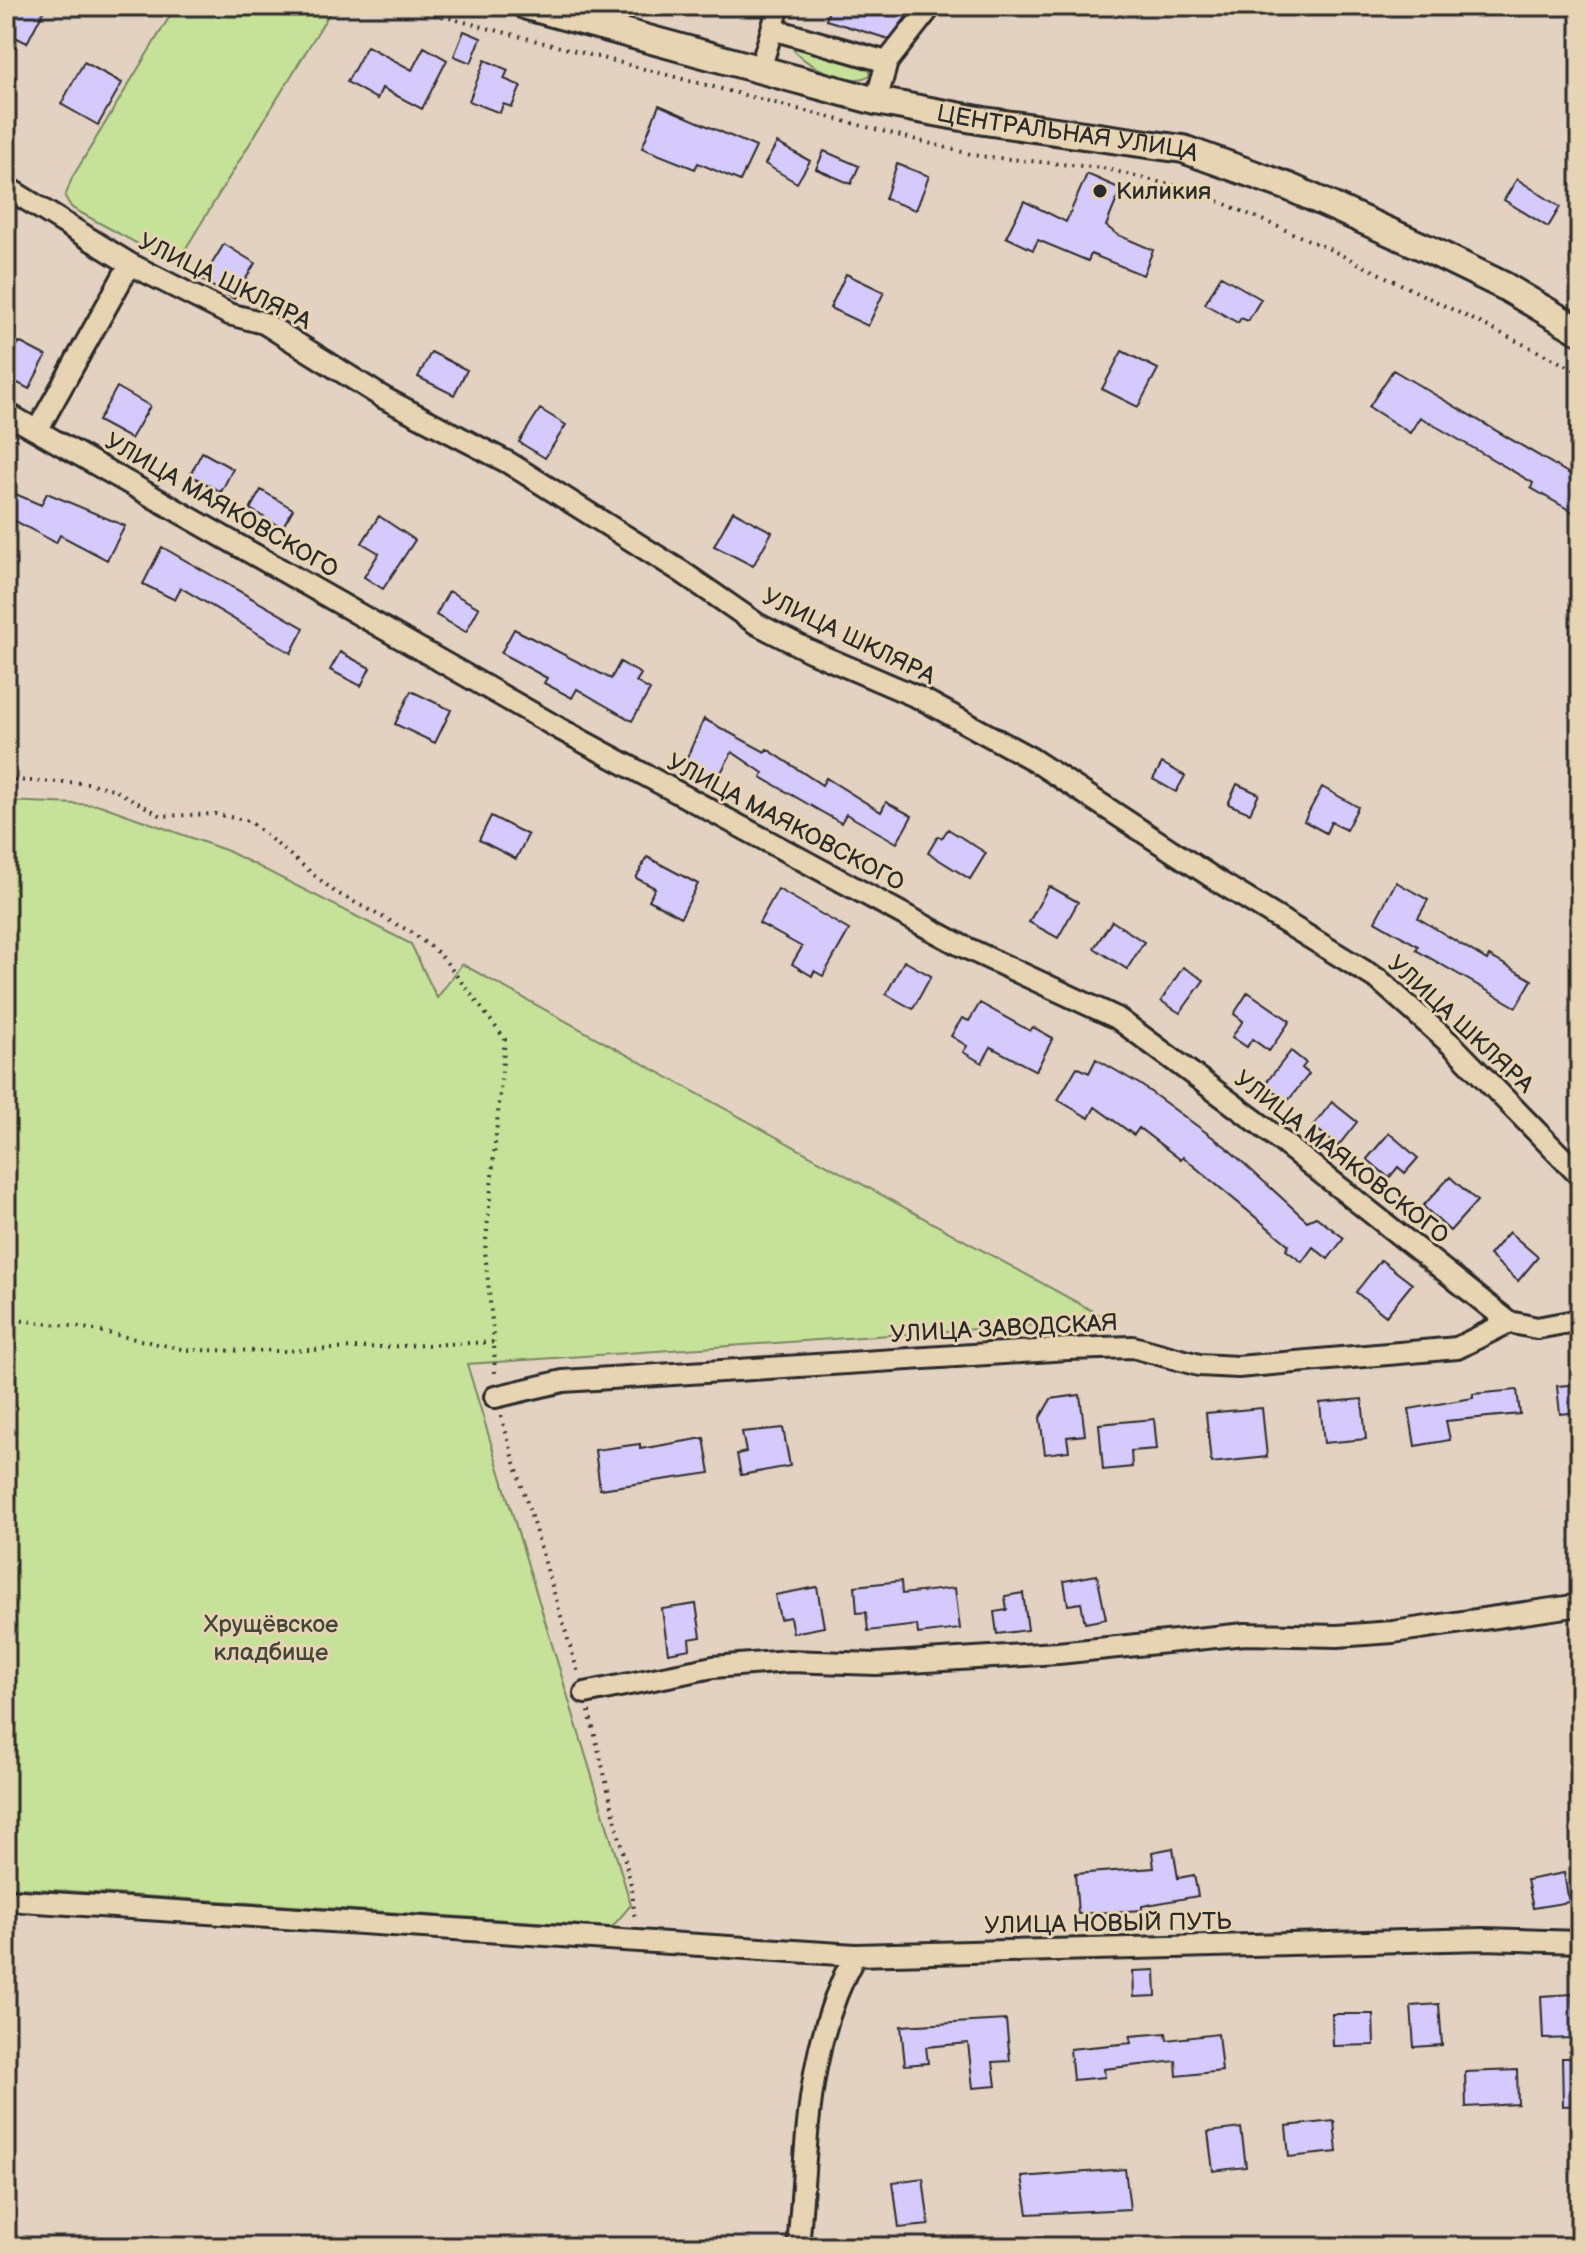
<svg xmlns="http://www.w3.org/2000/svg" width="1586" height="2253" font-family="'Balsamiq Sans',sans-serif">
<rect width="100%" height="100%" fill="#e3d2c1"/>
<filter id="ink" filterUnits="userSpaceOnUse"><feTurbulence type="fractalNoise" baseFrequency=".0125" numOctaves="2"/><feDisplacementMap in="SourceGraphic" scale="16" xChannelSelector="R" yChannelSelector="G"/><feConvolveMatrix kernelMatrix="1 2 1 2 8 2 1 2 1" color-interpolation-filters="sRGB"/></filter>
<g filter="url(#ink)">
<!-- green -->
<path fill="#c6e198" stroke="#788662" stroke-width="2" d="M176 6H331L332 9 183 253 167 260 72 208 65 197 72 178Z
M798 45 828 53 827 57 870 70V75C850 88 806 66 793 49Z
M6 801 100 805 228 851 411 944 437 998 462 964 1109 1320 467 1364 631 1905 612 1927 6 1887Z"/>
<!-- building -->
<path fill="#d4cafc" stroke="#2b2b2b" stroke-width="2" d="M21 6H46L27 43 7 33Z
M830 6H909L906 17 889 39 826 20Z
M464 31 481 38 471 63 454 56Z
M367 46 412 70 424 47 447 60 422 109 382 88 377 99 347 82Z
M485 60 508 70 504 79 521 86 512 107 503 104 500 113 469 101Z
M84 62 122 83 98 125 61 104Z
M659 105 756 147 740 181 698 163 695 169 642 148Z
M777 143 810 161 797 183 765 164Z
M824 151 859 166 851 184 816 169Z
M897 164 929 176 916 210 885 199Z
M1087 174 1121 189 1106 226 1118 235 1153 250 1143 275 1091 254 1088 261 1038 240 1033 250 1006 237 1024 201 1066 222Z
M1517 179 1560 207 1548 227 1504 200Z
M224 244 255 263 234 299 202 280Z
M846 274 884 292 868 326 830 308Z
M1221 276 1261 299 1248 321 1241 318 1238 323 1205 304Z
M19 342 46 356 29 389 6 377V366Z
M1122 351 1158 369 1138 407 1102 389Z
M431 352 467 370 454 395 418 377Z
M1393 370 1580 480V516L1531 488 1533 483 1420 417 1410 433 1369 407Z
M117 387 150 406 131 439 98 421Z
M540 409 566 425 545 458 519 442Z
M202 452 233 469 221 492 190 475Z
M6 490 41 505 47 493 125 526 107 560 60 535 56 543 6 516Z
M261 490 293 509 282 528 250 509Z
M733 511 772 532 753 566 714 546Z
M379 516 415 540 383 589 364 577 379 553 362 543Z
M162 547 304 628 291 653 181 588 175 600 143 584Z
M449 591 479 608 466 632 436 615Z
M514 629 611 679 620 662 641 674 636 682 650 690 632 721 577 689 572 698 544 683 547 678 501 653Z
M340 652 370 668 361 686 330 670Z
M411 691 451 710 435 743 395 724Z
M704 719 765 752 767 749 822 785 826 778 881 812 886 802 912 816 897 843 846 814 841 823 761 777 763 773 732 752 717 780 685 762Z
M1162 763 1185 776 1176 792 1153 779Z
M1237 784 1259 794 1250 813 1228 804Z
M1322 787 1358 807 1346 830 1331 822 1326 833 1304 821Z
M491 816 528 835 516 859 479 840Z
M948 829 986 853 970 879 928 853 938 836 942 838Z
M647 857 698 884 681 917 649 900 655 888 636 878Z
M1396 882 1428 900 1418 918 1487 960 1489 956 1532 980 1516 1007 1416 950 1418 946 1375 921Z
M1049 886 1078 902 1058 938 1029 922Z
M778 889 849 930 823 976 814 971 812 976 792 964 802 947 759 923Z
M1112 921 1144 942 1127 969 1094 948Z
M904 961 931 976 913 1009 886 994Z
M1183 967 1204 980 1180 1013 1161 1001Z
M1248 992 1290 1021 1269 1051 1252 1039 1247 1047 1232 1037 1243 1021 1234 1014Z
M980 1003 1030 1031 1033 1027 1053 1038 1036 1071 991 1047 982 1063 963 1052 967 1046 951 1036 962 1018 969 1021Z
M1291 1051 1306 1063 1302 1068 1309 1074 1287 1102 1265 1084Z
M1096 1059 1141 1085 1226 1147 1307 1221 1316 1217 1344 1238 1328 1259 1313 1247 1302 1262 1286 1250 1289 1245 1183 1157 1181 1160 1139 1128 1134 1135 1095 1107 1089 1118 1058 1100 1077 1067 1089 1073Z
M1332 1102 1357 1122 1338 1146 1313 1126Z
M1389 1133 1418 1158 1405 1173 1398 1167 1389 1178 1367 1159Z
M1450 1177 1477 1201 1450 1231 1423 1206Z
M1509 1232 1538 1257 1518 1281 1489 1255Z
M1381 1260 1412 1284 1386 1316 1356 1292Z
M1580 1384V1412L1560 1414 1557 1386Z
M1517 1390 1520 1414 1446 1421 1450 1440 1415 1446 1409 1409 1473 1398V1394Z
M1080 1395 1085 1435 1067 1437 1069 1451 1045 1454 1040 1418 1051 1399Z
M1362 1399 1366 1439 1324 1443 1320 1403Z
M1262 1408 1267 1457 1211 1463 1206 1413Z
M1154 1419 1157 1449 1131 1451 1132 1467 1103 1470 1099 1424Z
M783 1428 790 1466 741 1475 737 1454 746 1452 742 1432Z
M704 1438 710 1473 600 1489 595 1450 640 1444V1449Z
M1097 1575 1106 1619 1085 1623 1081 1603 1068 1605 1064 1581Z
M901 1581 902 1594 955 1588 960 1629 918 1634 917 1625 868 1631 866 1612 857 1613 855 1586Z
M817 1587 824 1627 793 1633 790 1617 780 1619 775 1595Z
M1023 1593 1028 1630 997 1634 994 1612 1007 1610 1005 1596Z
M696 1604 701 1637 689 1639 690 1649 668 1653 662 1609Z
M1173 1848 1178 1878 1194 1875 1198 1896 1142 1906V1910L1078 1914 1075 1874 1154 1868 1152 1852Z
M1564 1873 1569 1902 1533 1908 1527 1880Z
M1155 1970 1156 1996 1134 1997 1133 1971Z
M1573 1994 1575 2038 1543 2039 1541 1996Z
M1439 2004 1442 2045 1414 2047 1411 2006Z
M1332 2014H1373L1374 2045 1333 2046Z
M1006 2020 1010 2061 993 2062 996 2086 973 2088 968 2043 926 2047 928 2063 905 2065 901 2026Z
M1166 2033 1167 2040 1218 2034 1222 2071 1177 2076 1176 2061 1104 2069 1105 2077 1073 2080 1070 2049 1131 2043 1130 2036Z
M1562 2058H1580V2105L1563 2106Z
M1517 2070 1518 2104 1466 2107 1465 2072Z
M1334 2121 1337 2152 1289 2157 1286 2126Z
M1241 2128 1246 2167 1213 2171 1208 2132Z
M1125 2169 1130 2209 1028 2214 1022 2177Z
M923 2178 929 2225 899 2228 893 2182Z"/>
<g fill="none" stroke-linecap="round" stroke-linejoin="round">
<!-- minor casing -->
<g stroke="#2b2b2b" stroke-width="26">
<path id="minor" d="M772 29 887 62 876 101
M887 62 931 6
M760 70 779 6
M6 187 130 264 229 314 264 323 384 398 509 463 682 572 757 624 810 651 922 699 1032 759 1221 883 1379 980 1454 1047 1580 1176
M6 413 560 729 960 945 1117 1018 1257 1122 1509 1322 1537 1328 1580 1320
M38 429 130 264
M495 1397 563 1381 1068 1349 1133 1347 1199 1365 1238 1367 1457 1348 1509 1322
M585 1693 713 1667 789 1661 876 1664 1058 1653 1245 1634 1337 1636 1393 1632 1580 1605
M6 1900 855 1955 1483 1939 1580 1942
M798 2247C808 2145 804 2048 855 1955"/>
</g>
<!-- major casing -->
<g stroke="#2b2b2b" stroke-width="32">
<g id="major">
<path id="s1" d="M527 6 876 101 984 121 1183 149 1289 187 1428 249 1504 286 1580 331"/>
</g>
</g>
<!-- path -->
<path stroke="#2b2b2b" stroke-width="4" stroke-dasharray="2 6" stroke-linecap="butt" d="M403 6 978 156 1103 168 1195 191 1327 248 1580 372
M6 780 87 783 113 789 162 816 215 814 249 821 335 892 411 932 440 954 505 1039 485 1251 494 1342
M6 1319 80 1327 186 1350 286 1351 494 1342 495 1376
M501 1416 579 1676
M589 1711 632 1889 635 1921
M1563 2247 1580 2238"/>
<!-- minor -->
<use href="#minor" stroke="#e7d4b2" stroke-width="20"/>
<!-- major -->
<use href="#major" stroke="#e7d4b2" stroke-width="26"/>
</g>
</g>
<!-- markers -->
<circle fill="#2b2b2b" stroke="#e7d4b2" stroke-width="3" cx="1100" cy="191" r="8"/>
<g text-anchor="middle" stroke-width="6" stroke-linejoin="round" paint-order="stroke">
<!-- street labels -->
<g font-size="24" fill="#2b2b2b" stroke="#e7d4b2">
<text dy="8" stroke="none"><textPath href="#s1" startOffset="556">ЦЕНТРАЛЬНАЯ УЛИЦА</textPath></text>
<text transform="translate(225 281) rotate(26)" y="8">УЛИЦА ШКЛЯРА</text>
<text transform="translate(222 505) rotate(30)" y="8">УЛИЦА МАЯКОВСКОГО</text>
<text transform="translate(849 636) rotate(26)" y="8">УЛИЦА ШКЛЯРА</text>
<text transform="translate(786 822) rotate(28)" y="8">УЛИЦА МАЯКОВСКОГО</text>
<text transform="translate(1461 1024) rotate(43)" y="8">УЛИЦА ШКЛЯРА</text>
<text transform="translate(1342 1157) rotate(38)" y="8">УЛИЦА МАЯКОВСКОГО</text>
<text transform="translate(1004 1328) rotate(-3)" y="8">УЛИЦА ЗАВОДСКАЯ</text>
<text transform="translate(1108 1923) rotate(-1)" y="8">УЛИЦА НОВЫЙ ПУТЬ</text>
</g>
<!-- poi labels -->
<g font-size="24" fill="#2b2b2b" stroke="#e7d4b2" text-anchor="start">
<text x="1116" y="199">Киликия</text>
</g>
<!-- park labels -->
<g font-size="24" fill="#42463b" stroke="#e7d4b2">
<text x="271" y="1632">Хрущёвское<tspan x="271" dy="28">кладбище</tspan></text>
</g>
</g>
<!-- margin -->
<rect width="1586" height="2253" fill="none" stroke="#e7d4b2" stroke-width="32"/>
<rect x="16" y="16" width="1554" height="2221" fill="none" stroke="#2b2b2b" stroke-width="3" filter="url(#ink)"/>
</svg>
